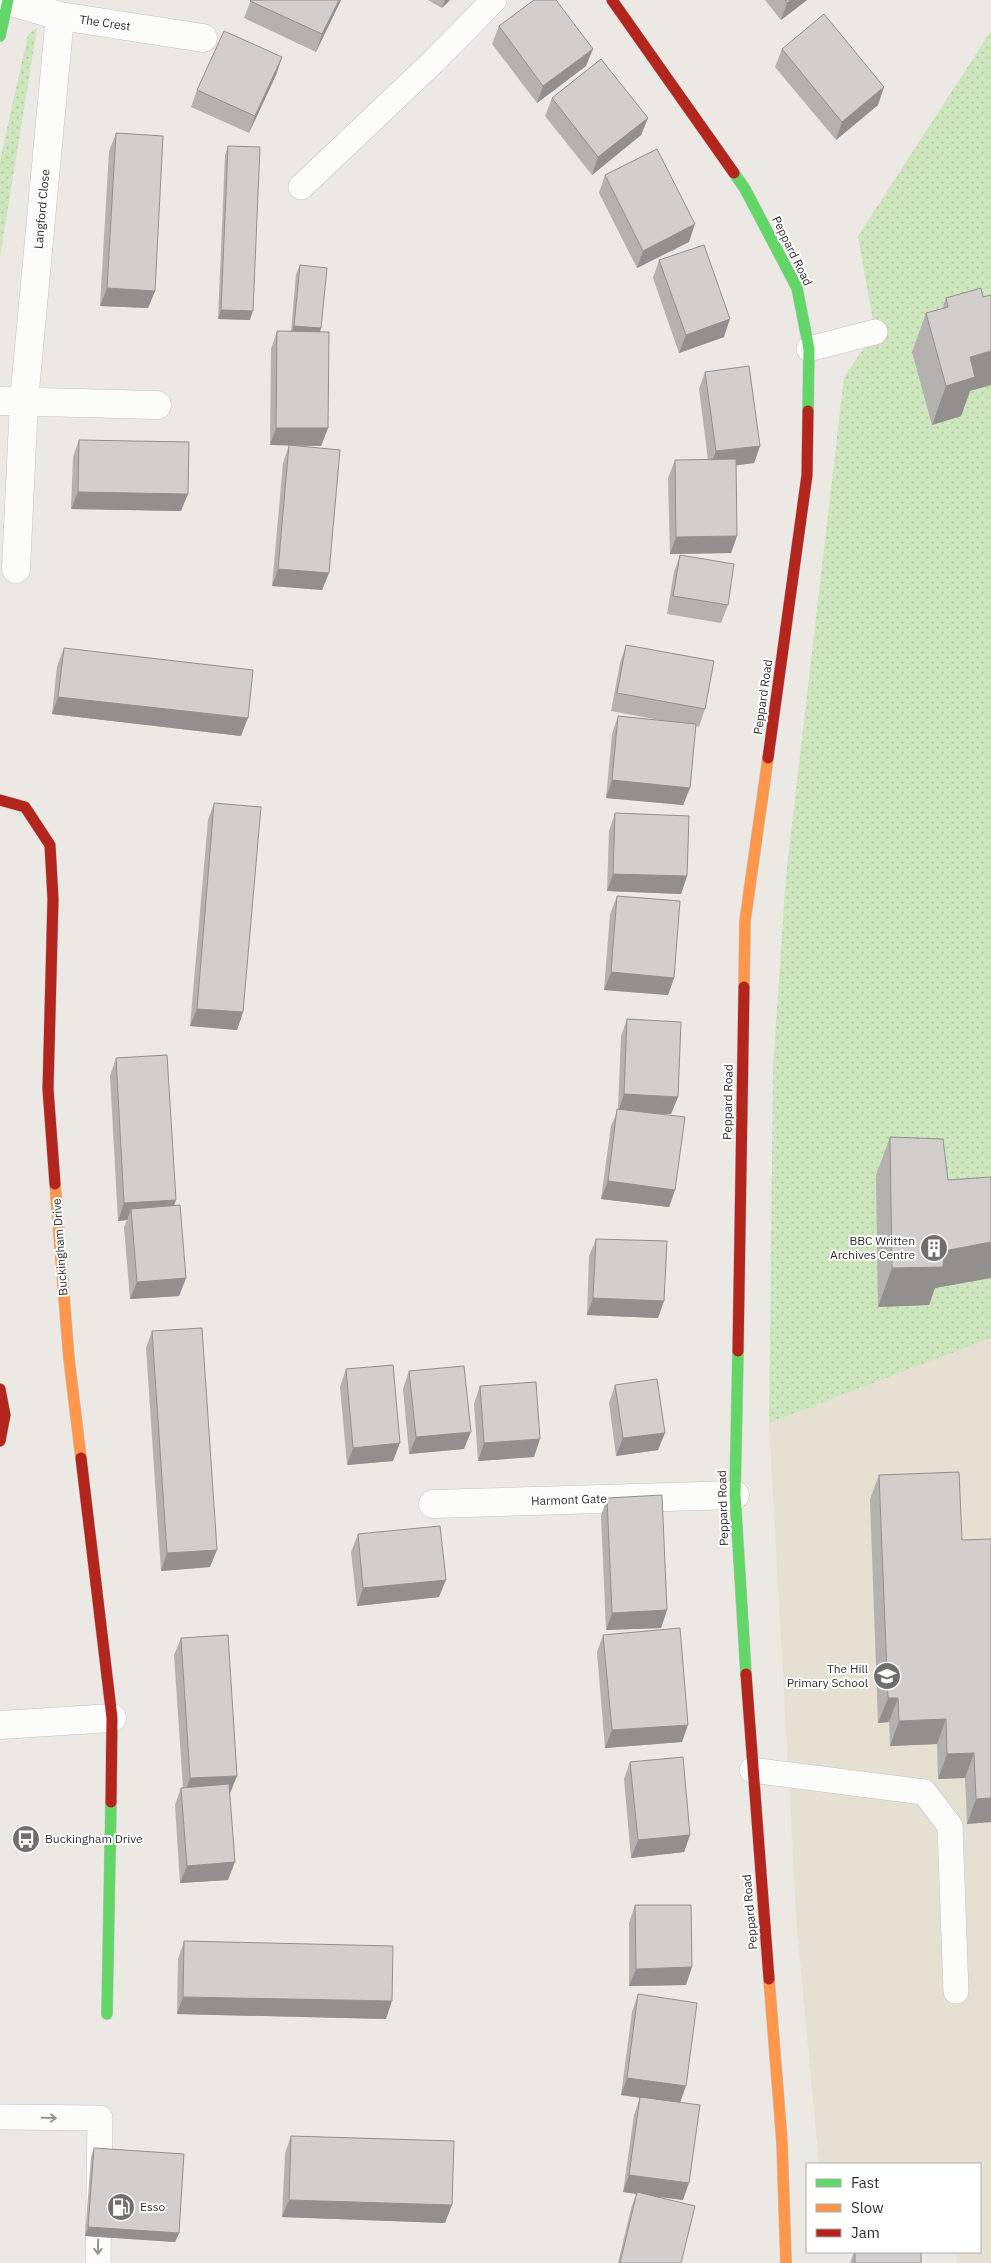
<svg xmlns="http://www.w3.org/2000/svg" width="991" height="2263" font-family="'IBM Plex Sans',sans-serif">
<defs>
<pattern id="grass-dots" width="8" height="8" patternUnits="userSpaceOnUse" patternTransform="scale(1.25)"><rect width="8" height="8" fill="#cee6be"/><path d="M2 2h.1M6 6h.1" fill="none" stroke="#b1c6a4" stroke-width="1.8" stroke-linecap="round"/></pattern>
</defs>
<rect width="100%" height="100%" fill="#ece8e4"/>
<!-- education -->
<path fill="#e6e0d3" d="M991 1338V2263H957V2252H980V2164H819L797 1929 769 1423Z"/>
<!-- grass -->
<path fill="url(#grass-dots)" d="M37 28 0 257V161L28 34Z
M991 31V1338L769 1423 773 1068 786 876 844 377 875 332 858 236Z"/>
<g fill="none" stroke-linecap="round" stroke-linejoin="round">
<!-- lane casing -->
<g stroke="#c5c4c5" stroke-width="26">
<path id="lane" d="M301 187 433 62 494 0
M809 349 875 332
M752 1770 924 1792 950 1826 956 1991
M0 2117 100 2118 98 2263"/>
</g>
<!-- street casing -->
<g stroke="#c5c4c5" stroke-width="29">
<path id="street" d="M8 1 60 16 203 38
M0 401 157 405
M16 569 24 401 60 16
M433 1504 735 1495
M0 1725 112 1718"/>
</g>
<!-- fast casing -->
<g stroke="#c5c4c5" stroke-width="12">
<path id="fast" d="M0 36 8 0
M734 173 745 189 797 288 809 349 808 411
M738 1351 735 1495 746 1674
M107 2014 111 1802"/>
</g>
<!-- slow casing -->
<g stroke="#c5c4c5" stroke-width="12">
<path id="slow" d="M744 987 745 921 768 758
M55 1184 69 1359 81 1458
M769 1979 782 2142 786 2263"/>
</g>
<!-- jam casing -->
<g stroke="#c5c4c5" stroke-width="12">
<path id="jam" d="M612 0 734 173
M768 758 807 475 808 411
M0 800 25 807 50 845 53 899 48 1089 55 1184
M738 1351 744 987
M0 1389 5 1415 0 1441
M81 1458 112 1718 111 1802
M746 1674 769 1979"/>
</g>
<!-- lane -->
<use href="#lane" stroke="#fcfcfb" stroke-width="25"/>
<!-- street -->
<use href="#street" stroke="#fcfcfb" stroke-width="28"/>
<!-- fast -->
<use href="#fast" stroke="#63d668" stroke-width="11"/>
<!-- slow -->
<use href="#slow" stroke="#ff974d" stroke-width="11"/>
<!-- jam -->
<use href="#jam" stroke="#b3261e" stroke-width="11"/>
</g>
<!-- wall -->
<path fill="#b4b1af" d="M251 0H341L316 52 244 18Z
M428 0H450L442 8Z
M765 0H807L781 20Z
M499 26 586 66 537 103 492 44Z
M782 49 878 105 836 140 775 67Z
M282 57 276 75 249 133 191 107 197 90Z
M552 98 648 118 641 135 592 175 545 116Z
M116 133 155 291 148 308 100 306 109 151Z
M228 146 250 320 218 319 225 155Z
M605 175 689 242 637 268 599 193Z
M659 260 724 337 679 353 653 278Z
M300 265 321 328 320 332 328 428 321 446 270 445 271 349 277 331 291 332 296 274Z
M946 298 970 391 961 416 932 425 912 352 926 313 942 309Z
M705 372 760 446 754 463 736 465 737 536 731 553 670 554 668 478 675 460H708L699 389Z
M79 440 181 511 71 509 73 457Z
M289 445 329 573 322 590 272 586 283 463Z
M680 555 728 605 721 623 667 614 674 572Z
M626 645 705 709 699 727 696 726 690 788 683 805 606 798 612 734 618 716 665 721 611 711 620 663Z
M64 648 241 736 52 714 57 666Z
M214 803 243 1012 237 1030 190 1026 208 820Z
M615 813 687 876 681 894 607 891 609 831Z
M617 896 674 978 668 995 604 990 610 914Z
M627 1019 678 1097 671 1114H659L675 1190 669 1207 601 1199 611 1126 618 1109 621 1036Z
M116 1058 176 1200 174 1206 186 1278 179 1296 130 1299 124 1227 127 1220 118 1221 110 1076Z
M890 1137 948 1180 991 1177V1278L935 1288 929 1305 878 1307 876 1175Z
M596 1239 664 1301 658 1318 587 1315 589 1256Z
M152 1331 210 1567 161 1571 146 1348Z
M346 1369 393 1461 347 1465 340 1387Z
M409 1371 464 1449 409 1454 403 1389Z
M615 1385 658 1450 616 1456 609 1403Z
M480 1386 534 1457 478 1461 474 1404Z
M879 1475 962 1540 991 1822 967 1824 965 1778 938 1779 937 1744 890 1746 889 1722 878 1723 870 1499Z
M607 1498 667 1610 661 1628 606 1630 601 1516Z
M358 1534 439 1597 357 1606 351 1552Z
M603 1635 682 1742 605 1748 597 1652Z
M181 1638 237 1776 230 1793H229L228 1880 180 1883 175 1805 181 1788H183L174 1655Z
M630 1762 690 1835 684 1852 631 1858 624 1779Z
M635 1905 686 1985 629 1986V1923Z
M184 1941 386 2019 177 2014 178 1959Z
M638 1994 680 2103 683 2200 659 2197 681 2263H618L631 2209 636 2194 623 2192 634 2115 640 2098 621 2095 632 2012Z
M291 2136 445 2223 282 2217 285 2153Z
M94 2148 179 2233 175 2242 85 2236 91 2157Z
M854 2252H921V2263H850Z"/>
<!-- shaded-wall -->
<path fill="#92908e" d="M339 0H341L316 52 322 34Z
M445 0H450L442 8Z
M791 0H807L781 20 787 3Z
M593 49 586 66 537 103 543 86Z
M282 57 276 75 249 133 255 116Z
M884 87 878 105 836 140 842 122Z
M648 118 641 135 592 175 598 157Z
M695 224 689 242 637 268 643 251Z
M107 288 155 291 148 308 100 306Z
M221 310 253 311 250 320 218 319Z
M730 319 724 337 679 353 686 335Z
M294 326 321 328 318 337 291 335Z
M991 351V385L970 391 961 416 932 425 946 386 970 357Z
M276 428H328L321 446 270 445Z
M760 446 754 463 709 469 716 451Z
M78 492 188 494 181 511 71 509Z
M737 536 731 553 670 554 676 537Z
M278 569 329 573 322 590 272 586Z
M58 697 248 718 241 736 52 714Z
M612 780 690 788 683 805 606 798Z
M613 874 687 876 681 894 607 891Z
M611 972 674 978 668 995 604 990Z
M197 1009 243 1012 237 1030 190 1026Z
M624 1094 678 1097 671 1114 618 1112Z
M608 1181 675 1190 669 1207 601 1199Z
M176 1200 169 1218 131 1209 127 1220 118 1221 124 1203Z
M991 1242V1278L935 1288 929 1305 878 1307 892 1268 944 1251Z
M186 1278 179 1296 130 1299 137 1282Z
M593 1298 664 1301 658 1318 587 1315Z
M471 1432 464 1449 409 1454 416 1437Z
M665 1433 658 1450 616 1456 623 1438Z
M540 1439 534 1457 478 1461 484 1443Z
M400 1443 393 1461 347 1465 353 1448Z
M217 1550 210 1567 161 1571 167 1553Z
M446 1580 439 1597 357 1606 363 1588Z
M667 1610 661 1628 606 1630 612 1613Z
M888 1698H898L889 1722 878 1723Z
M946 1719 937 1744 890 1746 899 1721Z
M688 1725 682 1742 605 1748 612 1730Z
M974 1753 965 1778 938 1779 947 1754Z
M237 1776 230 1793 184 1796 190 1778Z
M991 1798V1822L967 1824 976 1799Z
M690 1835 684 1852 631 1858 638 1840Z
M235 1862 228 1880 180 1883 187 1866Z
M692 1967 686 1985 629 1986 636 1969Z
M183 1997 392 2001 386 2019 177 2014Z
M627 2078 686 2086 680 2103 621 2095Z
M629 2175 689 2183 683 2200 623 2192Z
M289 2200 452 2205 445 2223 282 2217Z
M88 2227 179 2233 175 2242 85 2236Z"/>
<!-- building -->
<path fill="#d1cecb" stroke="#92908e" d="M251 0H339L322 34 250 1Z
M534 0H556L593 49 543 86 499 26Z
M785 0H791L787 3Z
M824 14 884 87 842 122 782 49Z
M224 31 282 57 255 116 197 90Z
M601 59 648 118 598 157 552 98Z
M116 133 163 136 155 291 107 288Z
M228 146 260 147 253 311 221 310Z
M657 149 695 224 643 251 605 175Z
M704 245 730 319 686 335 659 260Z
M300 265 327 268 321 328 294 326Z
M981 288 983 297 991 295V351L970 357 975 377 946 386 926 313 948 307 946 298Z
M277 331 329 332 328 428H276Z
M749 366 760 446 716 451 705 372Z
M79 440 189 442 188 494 78 492Z
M289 445 340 450 329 573 278 569Z
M736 459 737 536 676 537 675 460Z
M680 555 734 564 728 605 673 596Z
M626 645 714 661 705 709 617 693Z
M64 648 253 670 248 718 58 697Z
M618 716 696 724 690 788 612 780Z
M214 803 261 807 243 1012 197 1009Z
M615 813 689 816 687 876 613 874Z
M617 896 680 901 674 978 611 972Z
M627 1019 681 1022 678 1097 624 1094Z
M167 1055 176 1200 124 1203 116 1058Z
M617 1109 685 1117 675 1190 608 1181Z
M890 1137 943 1139 948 1180 991 1177V1242L944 1251 943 1267 892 1268Z
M180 1205 186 1278 137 1282 131 1209Z
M596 1239 667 1241 664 1301 593 1298Z
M202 1328 217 1550 167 1553 152 1331Z
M393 1365 400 1443 353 1448 346 1369Z
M464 1366 471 1432 416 1437 409 1371Z
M657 1379 665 1433 623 1438 615 1385Z
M536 1382 540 1439 484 1443 480 1386Z
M959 1472 962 1540 991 1539V1798L976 1799 974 1753 947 1754 946 1719 899 1721 898 1698H888L879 1475Z
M662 1495 667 1610 612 1613 607 1498Z
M440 1526 446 1580 363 1588 358 1534Z
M680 1628 688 1725 612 1730 603 1635Z
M228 1635 237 1776 190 1778 181 1638Z
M683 1757 690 1835 638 1840 630 1762Z
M229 1784 235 1862 187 1866 181 1788Z
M635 1905H691L692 1967 636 1969Z
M184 1941 393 1946 392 2001 183 1997Z
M638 1994 697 2003 686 2086 627 2078Z
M640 2097 700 2105 689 2183 629 2175Z
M291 2136 454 2141 452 2205 289 2200Z
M94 2148 184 2154 179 2233 88 2227Z
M637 2192 695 2206 681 2263H620Z
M855 2252H921V2263H855Z"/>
<!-- one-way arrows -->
<defs><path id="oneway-shaft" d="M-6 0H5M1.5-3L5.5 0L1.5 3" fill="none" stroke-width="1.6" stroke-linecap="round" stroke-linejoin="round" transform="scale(1.25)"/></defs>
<g stroke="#959594">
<use href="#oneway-shaft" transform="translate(49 2118) rotate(1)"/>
<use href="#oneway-shaft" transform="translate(98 2247) rotate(91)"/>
</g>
<!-- icons -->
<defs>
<g id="building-disc" transform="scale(1.4375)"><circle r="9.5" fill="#706f6e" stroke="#fff"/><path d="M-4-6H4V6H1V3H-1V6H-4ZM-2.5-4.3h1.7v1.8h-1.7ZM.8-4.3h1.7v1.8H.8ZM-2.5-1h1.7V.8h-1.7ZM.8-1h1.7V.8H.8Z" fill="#fff"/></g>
<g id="school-disc" transform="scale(1.4375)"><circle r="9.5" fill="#706f6e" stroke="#fff"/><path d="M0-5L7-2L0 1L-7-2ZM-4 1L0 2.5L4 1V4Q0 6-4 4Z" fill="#fff"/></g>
<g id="bus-disc" transform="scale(1.4375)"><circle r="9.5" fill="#706f6e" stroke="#fff"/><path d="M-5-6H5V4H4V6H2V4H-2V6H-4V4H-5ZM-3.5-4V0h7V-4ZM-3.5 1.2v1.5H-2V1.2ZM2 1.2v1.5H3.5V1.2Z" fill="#fff"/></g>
<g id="fuel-disc" transform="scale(1.4375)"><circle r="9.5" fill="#706f6e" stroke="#fff"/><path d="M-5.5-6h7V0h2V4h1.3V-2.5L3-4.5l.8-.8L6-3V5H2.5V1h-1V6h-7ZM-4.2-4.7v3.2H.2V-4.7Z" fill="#fff"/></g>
</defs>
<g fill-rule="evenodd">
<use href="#building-disc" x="934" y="1248"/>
<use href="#school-disc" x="887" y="1676"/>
<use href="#bus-disc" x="26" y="1839"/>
<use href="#fuel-disc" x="121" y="2207"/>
</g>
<g text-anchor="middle" stroke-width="4" stroke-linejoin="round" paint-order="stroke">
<!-- street labels -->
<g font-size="12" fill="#2e2e2e" stroke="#fff">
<text transform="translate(105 23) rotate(8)" y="4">The Crest</text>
<text transform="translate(42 209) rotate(-85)" y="4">Langford Close</text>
<text transform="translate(792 251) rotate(64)" y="4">Peppard Road</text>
<text transform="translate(763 697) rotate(-82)" y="4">Peppard Road</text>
<text transform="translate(728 1102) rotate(-89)" y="4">Peppard Road</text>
<text transform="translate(60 1247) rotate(-94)" y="4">Buckingham Drive</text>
<text transform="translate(569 1500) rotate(-2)" y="4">Harmont Gate</text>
<text transform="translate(723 1508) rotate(-92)" y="4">Peppard Road</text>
<text transform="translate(750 1912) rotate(-95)" y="4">Peppard Road</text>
</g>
<!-- poi labels -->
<g font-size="12" fill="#2e2e2e" stroke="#fff" text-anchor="end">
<text x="915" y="1245">BBC Written<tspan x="915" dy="14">Archives Centre</tspan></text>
<text x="868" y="1673">The Hill<tspan x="868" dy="14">Primary School</tspan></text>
<text x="45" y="1843" text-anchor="start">Buckingham Drive</text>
<text x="140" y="2211" text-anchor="start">Esso</text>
</g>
</g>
<!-- legend -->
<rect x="806" y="2163" width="175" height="90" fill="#ffffff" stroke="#ababab"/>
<rect x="816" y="2179" width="25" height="8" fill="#63d668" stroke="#ababab"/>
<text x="851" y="2188" font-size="15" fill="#2e2e2e">Fast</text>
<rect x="816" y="2204" width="25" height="8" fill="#ff974d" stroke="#ababab"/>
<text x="851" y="2213" font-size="15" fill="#2e2e2e">Slow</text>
<rect x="816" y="2229" width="25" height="8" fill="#b3261e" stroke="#ababab"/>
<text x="851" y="2238" font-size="15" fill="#2e2e2e">Jam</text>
</svg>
